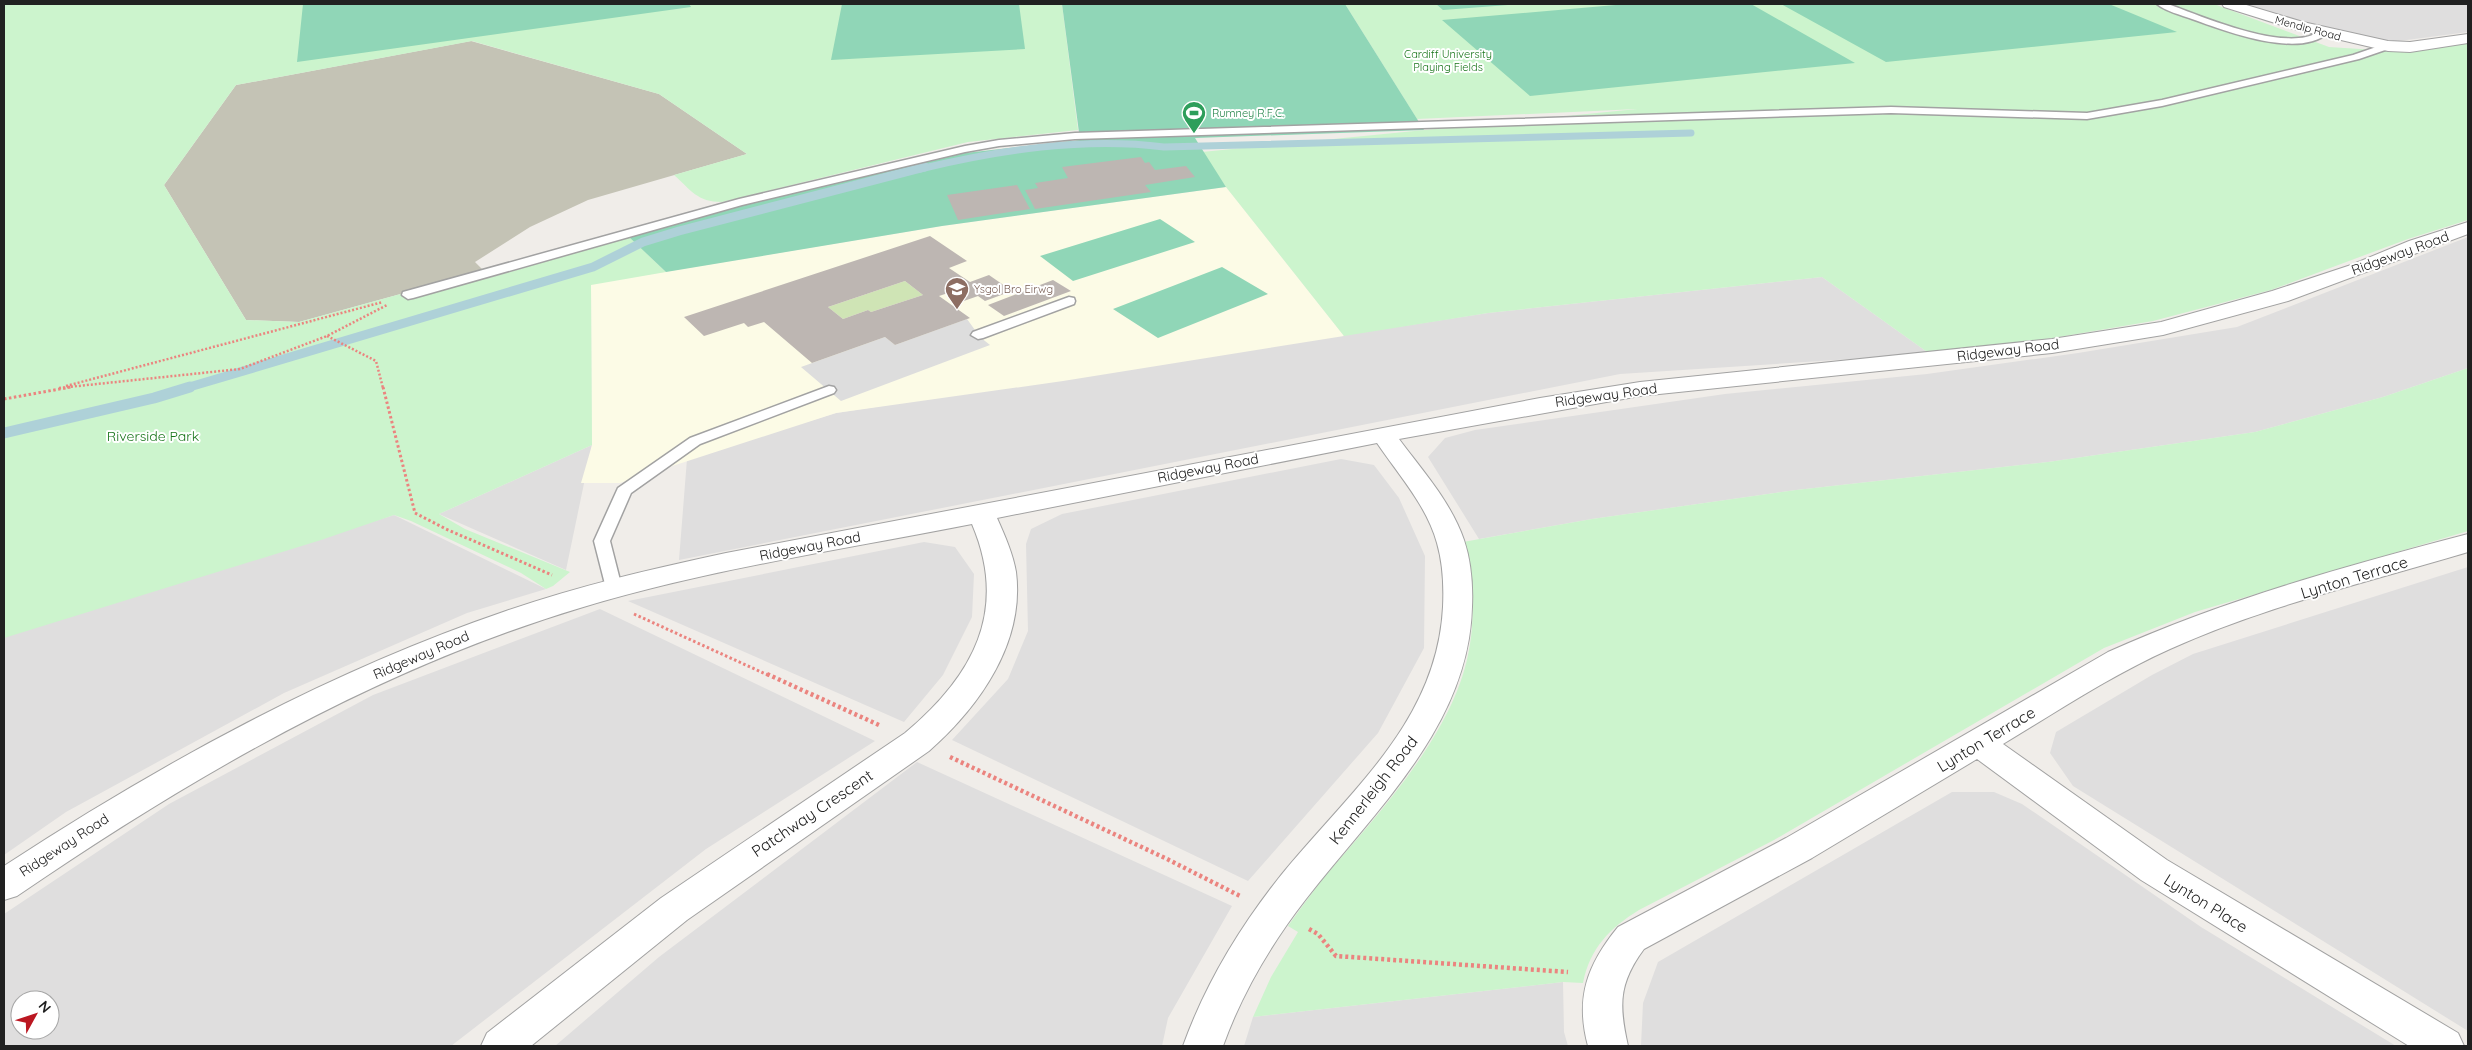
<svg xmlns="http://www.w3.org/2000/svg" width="2472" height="1050" font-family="Quicksand,sans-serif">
<rect width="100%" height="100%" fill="#f0ede9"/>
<!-- residential -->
<path fill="#dfdede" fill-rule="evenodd" d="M2242 4H2468V32L2399 41H2379L2272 15Z
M2468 237V368L2383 397 2255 432 2048 462 1796 490 1592 519 1479 539 1428 457 1445 438 1475 430 1725 394 1927 374 2078 353 2237 327Z
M1822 277 1930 354 1620 374 679 560 687 459 836 413 1488 313Z
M592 445 566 570 439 514Z
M1341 459 1374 465 1399 498 1425 556 1424 648 1378 733 1248 881 952 740 1008 679 1028 631 1026 544 1031 529 1062 514Z
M394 515 546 589 467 613 284 693 66 812 4 855V636Z
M924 542 955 547 974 574 972 617 943 675 904 722 628 601Z
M2468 567V1031L2073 786 2050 753 2056 732 2152 675 2193 654Z
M600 609 875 741 706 849 451 1046H4V914L169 804 373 695ZM20 1000H50V1030H20Z
M917 762 1232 906 1168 1018 1162 1046H555L659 957Z
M1952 792H1994L2022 804 2201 927 2396 1046H1641L1643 1003 1658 962Z
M1563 982 1564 1032 1568 1046H1244L1253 1017Z"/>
<!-- education -->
<path fill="#fcfbe6" d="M1226 187 1344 336 1063 381 836 413 620 483H581L592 445 591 284 942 226Z"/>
<!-- construction -->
<path fill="#c4c3b5" d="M471 41 659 94 747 154 588 200 530 227 475 262 484 271 299 322 246 320 164 185 236 85Z"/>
<!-- grass -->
<path fill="#cfe4b5" d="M905 281 923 295 871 312 868 310 843 319 828 307Z"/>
<!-- park -->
<path fill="#ccf4cd" d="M4 4H1062L1078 130 968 142 722 202C697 202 691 190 674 175L747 154 659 94 472 41 236 85 164 185 246 320 299 322 484 271 489 278 629 237 666 272 591 285 592 445 439 514 465 529 570 572 553 586 546 589 521 573 411 521 394 515 321 540 4 638Z
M1345 4H2214L2329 47 2407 52 2468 42V220L2408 239 2271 290 2153 321 2053 338 1930 354 1822 277 1488 313 1344 336 1226 187 1202 152 1637 109 1417 119Z
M2468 368V531L2195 612 2104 648 1774 840 1639 910C1610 928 1590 948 1583 983L1563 982 1253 1017 1271 977 1298 932 1288 926C1299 911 1310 895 1322 880 1375 817 1451 738 1468 655 1476 618 1473 578 1463 542L1592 519 1796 490 2048 462 2255 432 2383 397Z"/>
<!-- pitch -->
<path fill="#90d6b7" d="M303 4H689L691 7 297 62Z
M842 4H1019L1025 49 831 60Z
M1062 4H1345L1424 130 1195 138 1226 187 942 226 666 272 629 237 741 205 965 153 1080 140Z
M1436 4H1521L1443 10Z
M1627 4H1751L1855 63 1530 96 1442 20Z
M1781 4H2109L2177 32 1886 62Z
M1160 219 1195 242 1073 281 1040 256Z
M1222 267 1268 294 1158 338 1113 309Z"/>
<!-- parking -->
<path fill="#ddd" d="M967 319 980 337 990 345 841 401 801 367 885 337 895 345Z"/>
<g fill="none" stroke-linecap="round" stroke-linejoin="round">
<!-- stream-far2 -->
<path stroke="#aed1d8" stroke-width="7" d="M920 169C999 150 1083 137 1164 147L1691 133"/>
<!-- stream-far1 -->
<path stroke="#aed1d8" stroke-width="9" d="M186 388 593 267 643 242 679 231 925 167"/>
<!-- stream -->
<path stroke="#aed1d8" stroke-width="11" d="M4 433 154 398 190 387"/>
</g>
<!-- building -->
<path fill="#bdb6b2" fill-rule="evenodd" d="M1141 157 1145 163 1149 162 1155 170 1186 166 1195 177 1145 185 1151 192 1035 209 1025 190 1038 188 1035 183 1068 178 1062 167Z
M1017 185 1030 209 958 220 947 195Z
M930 236 967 261 949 268 970 282 989 275 1012 291 985 301 978 296 961 302 948 293 939 296 970 318 895 345 885 337 812 363 764 322 748 327 744 323 704 336 684 317ZM905 281 923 295 871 312 868 310 843 319 828 307Z
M1053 280 1071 291 1004 316 988 305Z"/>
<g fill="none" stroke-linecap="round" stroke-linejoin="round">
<!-- lane casing -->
<g stroke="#a2a2a2" stroke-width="3">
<path id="lane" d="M2157 4H2168C2203 17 2269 45 2306 37 2312 36 2318 32 2324 30L2328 33C2298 59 2225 31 2192 19 2181 15 2165 11 2157 4Z
M2388 43 2391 44V48L2359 59 2162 106 2087 119 1891 113 1075 139 999 146 965 152 742 205 413 298 408 299 402 295 403 292 739 199 965 146 999 140 1075 133 1891 107 2087 113 2162 100 2353 55Z
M1069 297 1074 298 1075 301 1074 304 983 338 978 339 971 335 973 332Z
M829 386 834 387 836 390 834 393 700 444 631 493 610 541 622 588 619 592H607L594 541 618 488 690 438Z"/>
</g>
<!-- street casing -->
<g stroke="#a2a2a2" stroke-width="2">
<path id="street" d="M2222 4H2243L2303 22 2388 41 2410 42 2468 34V43L2410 52 2388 51 2294 29 2224 7Z
M2468 222V234L2288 301 2163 335 2052 353 1640 396 1399 439C1422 470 1451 502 1464 540 1471 561 1473 585 1472 607 1469 726 1374 811 1306 899 1271 944 1242 993 1223 1046H1183C1205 985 1238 930 1278 879 1346 794 1437 724 1443 607 1444 586 1443 564 1437 543 1427 506 1398 474 1377 443L997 518C1005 536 1013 554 1016 572 1025 643 979 707 929 751L687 920 531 1046H481L487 1033 661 898 905 733C973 676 1009 611 972 524 841 550 708 569 580 608 377 669 191 777 17 896L4 900V866C162 763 327 672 506 611 578 586 652 569 726 553L1540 398 1640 382 2052 339 2161 322 2272 291 2351 265 2409 241Z
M2468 534V552C2368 582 2265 606 2170 649 2112 675 2058 711 2003 744L2167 860 2458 1033 2464 1046H2409L2141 880 1977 759 1812 858 1644 949C1618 984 1619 1006 1628 1046H1588C1575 998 1587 965 1618 927L1786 838 2108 652C2223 600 2346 566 2468 534Z"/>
</g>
<!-- path-far3 -->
<path stroke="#eb847f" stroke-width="2" stroke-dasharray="1 1" stroke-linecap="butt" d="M20 4H96"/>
<!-- path-far2 -->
<path stroke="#eb847f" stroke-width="2.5" stroke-dasharray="2 2" stroke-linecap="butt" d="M327 336 376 361 383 388
M66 386 383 302
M59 388 240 369 327 336 387 305"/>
<!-- path-far1 -->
<path stroke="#eb847f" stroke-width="3" stroke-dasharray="2.5 2.5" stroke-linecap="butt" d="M383 387 415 513 446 529 552 575
M4 399 71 387
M634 614 770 676"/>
<!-- path -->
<path stroke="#eb847f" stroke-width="4.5" stroke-dasharray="3 3" stroke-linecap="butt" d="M767 674 881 726
M950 757 1165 858 1240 896
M1309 929 1318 934 1336 956 1568 972"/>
<!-- lane -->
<use href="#lane" fill="#fff" fill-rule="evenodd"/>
<!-- street -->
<use href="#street" fill="#fff" fill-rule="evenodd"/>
</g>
<!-- icons -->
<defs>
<g id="stadium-pin" transform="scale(1.25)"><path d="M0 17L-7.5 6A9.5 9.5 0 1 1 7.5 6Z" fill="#2e9e5b" stroke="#fff"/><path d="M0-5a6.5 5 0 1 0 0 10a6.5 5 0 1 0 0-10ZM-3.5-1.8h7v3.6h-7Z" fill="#fff"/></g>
<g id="school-pin" transform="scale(1.25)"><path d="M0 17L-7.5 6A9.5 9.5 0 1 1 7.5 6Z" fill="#8d6e63" stroke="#fff"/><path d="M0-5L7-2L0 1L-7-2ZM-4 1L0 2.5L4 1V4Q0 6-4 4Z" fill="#fff"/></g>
</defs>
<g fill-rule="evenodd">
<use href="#stadium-pin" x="1194" y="113"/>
<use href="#school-pin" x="957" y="289"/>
</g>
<g text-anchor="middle" stroke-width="4" stroke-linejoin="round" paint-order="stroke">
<!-- far-street labels -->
<g font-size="11" fill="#212121" stroke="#fff">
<text transform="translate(2308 28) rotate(15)" y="4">Mendip Road</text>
</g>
<!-- far-park labels -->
<g font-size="11" fill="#19751b" stroke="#fff">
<text x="1448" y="58">Cardiff University<tspan x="1448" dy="13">Playing Fields</tspan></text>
</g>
<!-- far-leisure labels -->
<g font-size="11" fill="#27864d" stroke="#fff" text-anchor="start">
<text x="1212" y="117">Rumney R.F.C.</text>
</g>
<!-- far-education labels -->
<g font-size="11" fill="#785e54" stroke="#fff" text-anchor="start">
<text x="974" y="293">Ysgol Bro Eirwg</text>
</g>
<!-- street labels -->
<g font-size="14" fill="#212121" stroke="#fff">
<text transform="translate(2400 253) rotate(-20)" y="5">Ridgeway Road</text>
<text transform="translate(2008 350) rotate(-7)" y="5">Ridgeway Road</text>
<text transform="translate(1606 395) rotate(-8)" y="5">Ridgeway Road</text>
<text transform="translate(1208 468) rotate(-11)" y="5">Ridgeway Road</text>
<text transform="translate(810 546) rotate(-11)" y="5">Ridgeway Road</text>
<text transform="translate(421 655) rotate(-23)" y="5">Ridgeway Road</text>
<text transform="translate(64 845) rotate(-33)" y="5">Ridgeway Road</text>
</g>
<!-- park labels -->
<g font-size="14" fill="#19751b" stroke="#fff">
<text x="153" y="441">Riverside Park</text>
</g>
<!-- near-street labels -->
<g font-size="16" fill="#212121" stroke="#fff">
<text transform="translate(2354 577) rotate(-17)" y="6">Lynton Terrace</text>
<text transform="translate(1986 739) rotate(-31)" y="6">Lynton Terrace</text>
<text transform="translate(1373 790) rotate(-52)" y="6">Kennerleigh Road</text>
<text transform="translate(812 813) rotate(-34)" y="6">Patchway Crescent</text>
<text transform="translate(2206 903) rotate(32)" y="6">Lynton Place</text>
</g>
</g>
<!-- border -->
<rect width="2472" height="1050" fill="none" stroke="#212121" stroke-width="10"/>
<!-- north arrow -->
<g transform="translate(35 1015) rotate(50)"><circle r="24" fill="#ffffff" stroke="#a6a6a6"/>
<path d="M0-4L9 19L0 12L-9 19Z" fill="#bb1721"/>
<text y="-8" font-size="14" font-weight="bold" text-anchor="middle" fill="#212121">N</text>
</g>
</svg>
